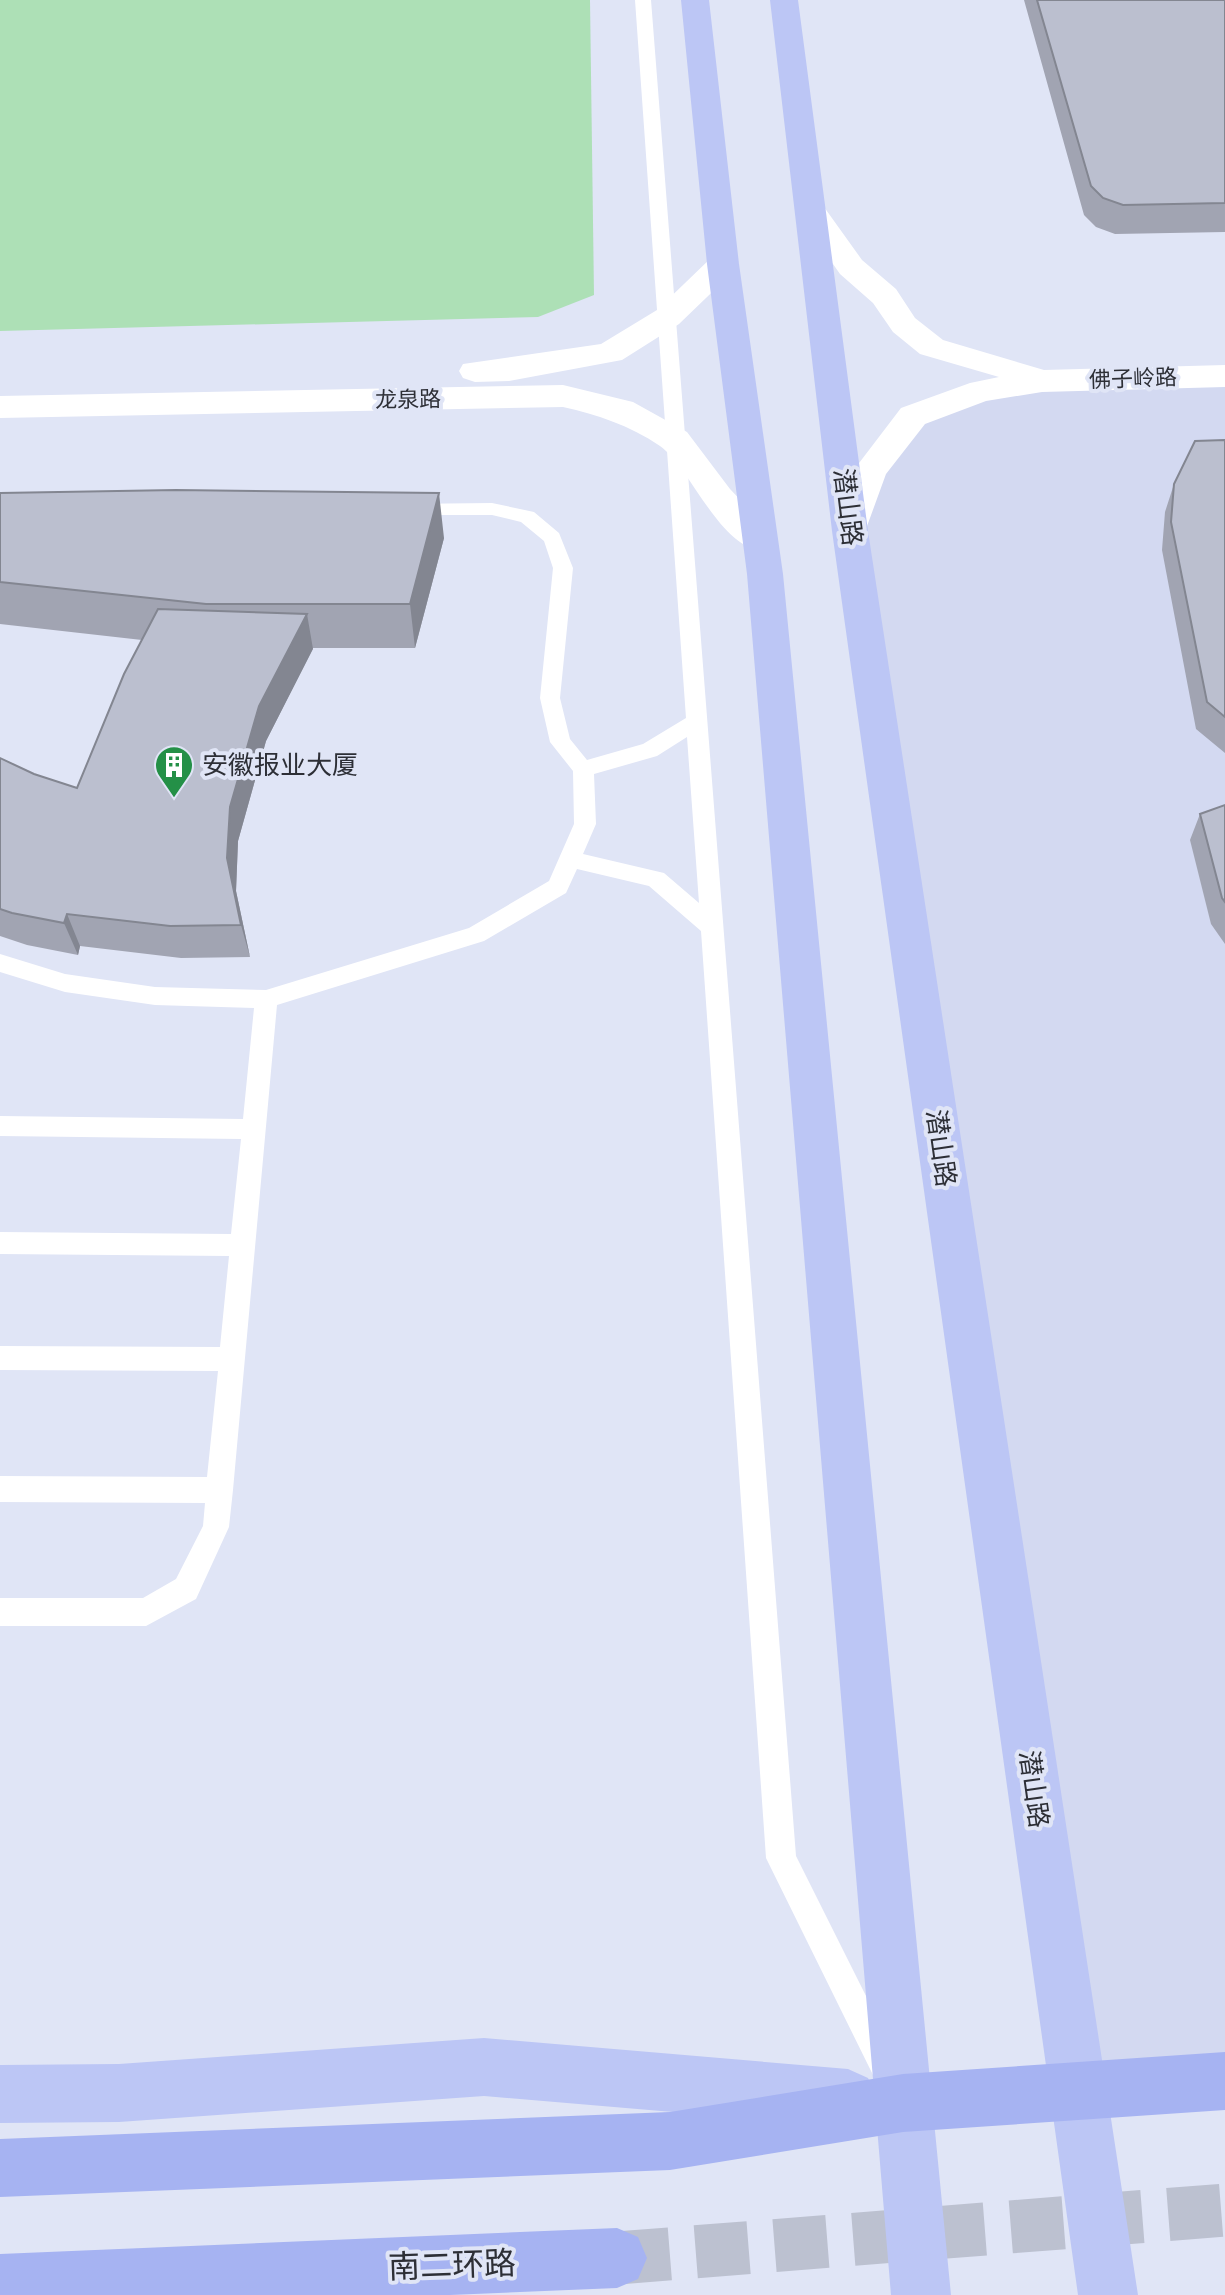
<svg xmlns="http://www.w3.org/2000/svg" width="1225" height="2295" font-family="'Libre Baskerville','Noto Sans SC',serif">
<rect width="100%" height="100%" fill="#e0e5f6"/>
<!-- built -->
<path fill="#d3d9f1" d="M1225 376V2081L1078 2091 850 531 900 435 982 391Z"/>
<!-- green -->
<path fill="#ade0b6" d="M0 0H590L594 295 538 317 0 331Z"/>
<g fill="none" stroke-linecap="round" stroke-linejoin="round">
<!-- trunk-tunnel -->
<path stroke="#bcc1d0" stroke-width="53" stroke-dasharray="53 26" stroke-linecap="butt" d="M617 2258 1225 2210"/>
<!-- service -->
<path fill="#fff" fill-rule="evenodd" d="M635 0H651L796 1856 900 2064 895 2075 884 2080 873 2075 766 1858 701 931 649 886 577 869 566 893 484 941 277 1005 233 1490 229 1527 196 1599 146 1626H0V1598H143L176 1579 203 1526 205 1503 0 1502V1476L207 1477 218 1371 0 1370V1346L220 1347 229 1256 0 1254V1232L231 1234 241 1139 0 1136V1116L243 1119 254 1008 155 1005 65 992 0 972V954L65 974 155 987 266 990 469 928 549 881 574 824 573 771 550 742 540 698 553 568 544 541 521 522 492 515H410L403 514 400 509 403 504 492 503 534 512 559 533 573 568 560 698 570 739 587 760 643 744 686 718ZM687 737 699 903 664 873 583 854 596 824 594 774 657 756Z"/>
<!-- tertiary -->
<path fill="#fff" fill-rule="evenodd" d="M813 205 824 207 862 260 896 289 915 318 943 340 1044 370 1225 365V387L1042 392 986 401 925 424 886 474 862 540 850 543 838 540 832 531 853 471 901 408 970 383 999 377 920 354 893 332 873 303 840 274 798 214 802 207Z
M723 254 734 257 739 264 734 271 679 324 622 360 509 381 475 382 463 378 459 371 463 364 601 344 657 310 712 257Z
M563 385 633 402 687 432 730 489 778 540 772 549C725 562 692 468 660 446 629 425 598 415 563 407L0 418V396Z"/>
<!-- primary -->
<path fill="#bcc6f5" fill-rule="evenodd" d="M681 0H709L739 264 783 574 951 2295H891L875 2103 868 2118 848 2127 484 2096 119 2122 0 2123V2065L119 2064 484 2038 848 2069 868 2078 874 2091 747 574 707 264Z
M770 0H798L868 531 1138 2295H1078L832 531Z"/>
<!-- trunk -->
<path fill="#a6b3f2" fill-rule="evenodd" d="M1225 2052V2110L903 2132 670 2170 0 2197V2139L670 2112 903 2074Z
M617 2228 638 2237 647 2258 638 2279 617 2288 450 2295H0V2254Z"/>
</g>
<!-- wall -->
<path fill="#a1a4b2" d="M1024 0H1225V232L1115 234 1096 227 1084 215Z
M1225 440V753L1196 729 1162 550 1165 512 1174 484Z
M0 493 444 538 415 648H313L266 741 238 841 236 891 250 957 181 958 80 946 78 955 27 945 0 936V758L34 774 77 788 142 640 0 624Z
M1225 805V944L1211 924 1190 840 1200 814Z"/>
<!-- shaded-wall -->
<path fill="#838691" d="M439 493 444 538 415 648 410 604Z
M307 614 313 649 266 741 238 841 236 891 250 957 241 925 227 858 230 807 259 706Z
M67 914 80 946 78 955 64 923Z"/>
<!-- building -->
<path fill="#bbbfcf" stroke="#838691" stroke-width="2" d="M1037 0H1225V203L1123 205 1103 198 1091 186Z
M1225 440V717L1207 702 1171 522 1174 484 1195 441Z
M176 490 439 493 410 604H206L0 582V493Z
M158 609 307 614 259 706 230 807 227 858 241 925 170 926 67 914 64 923 12 913 0 909V758L34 774 77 788 124 674Z
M1225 805V902L1222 898 1200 814Z"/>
<!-- icons -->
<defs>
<g id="building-pin" transform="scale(2)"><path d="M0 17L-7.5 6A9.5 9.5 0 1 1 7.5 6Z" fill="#249047" stroke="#e0e5f6"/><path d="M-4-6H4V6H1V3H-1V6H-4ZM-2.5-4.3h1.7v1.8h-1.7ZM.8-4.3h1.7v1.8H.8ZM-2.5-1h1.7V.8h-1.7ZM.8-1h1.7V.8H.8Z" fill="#fff"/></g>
</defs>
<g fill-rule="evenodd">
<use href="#building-pin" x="174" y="765"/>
</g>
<g text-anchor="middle" stroke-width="8" stroke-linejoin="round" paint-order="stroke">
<!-- far-street labels -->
<g font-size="22" fill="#2d2f36" stroke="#e0e5f6">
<text transform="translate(1133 378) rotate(-2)" y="8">佛子岭路</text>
<text transform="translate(408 399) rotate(-1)" y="8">龙泉路</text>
</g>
<!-- street labels -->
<g font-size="26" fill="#2d2f36" stroke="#e0e5f6">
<text transform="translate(848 507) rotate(83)" y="9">潜山路</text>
<text transform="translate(941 1148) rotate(82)" y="9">潜山路</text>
<text transform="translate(1034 1789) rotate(82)" y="9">潜山路</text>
</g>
<!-- poi labels -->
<g font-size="26" fill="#2d2f36" stroke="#e0e5f6" text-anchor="start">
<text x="202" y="774">安徽报业大厦</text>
</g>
<!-- near-street labels -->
<g font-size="32" fill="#2d2f36" stroke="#e0e5f6">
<text transform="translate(452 2265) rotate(-2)" y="11">南二环路</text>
</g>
</g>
</svg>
